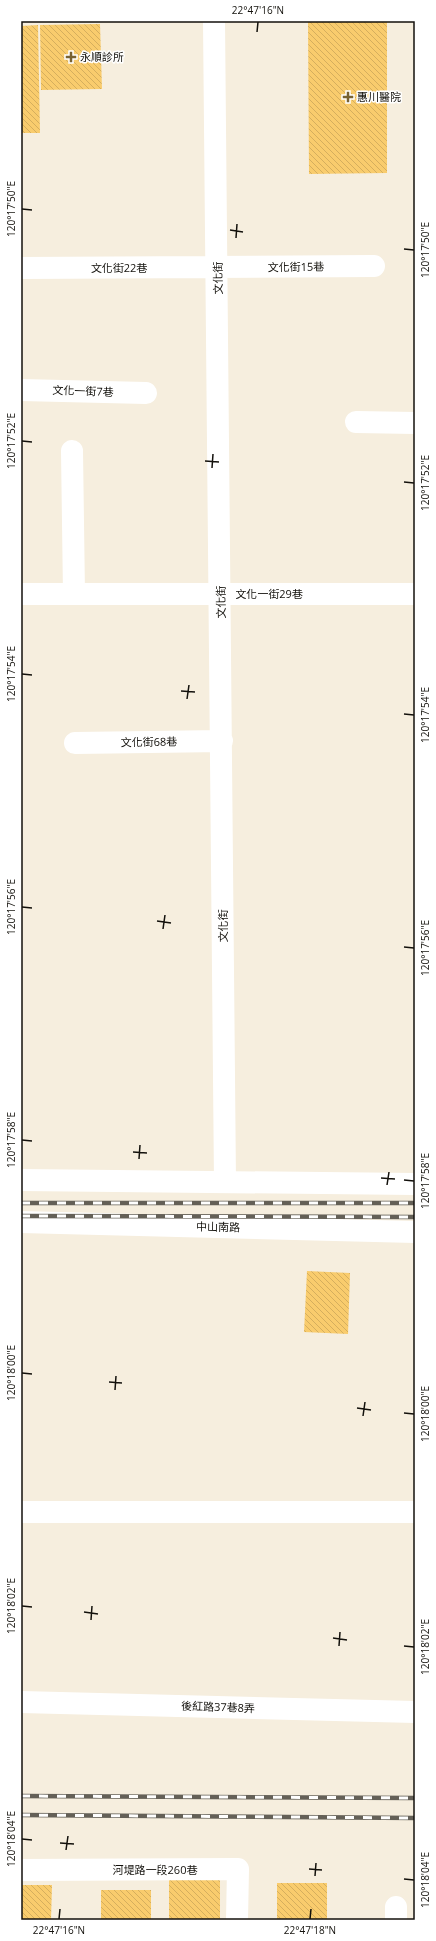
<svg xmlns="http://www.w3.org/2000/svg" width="436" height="1941" font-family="'Open Sans','Noto Sans TC',sans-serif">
<defs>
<pattern id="building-back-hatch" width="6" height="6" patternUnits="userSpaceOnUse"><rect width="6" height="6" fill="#f9cc6d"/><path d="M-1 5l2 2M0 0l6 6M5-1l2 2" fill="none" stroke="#d5ae5d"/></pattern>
</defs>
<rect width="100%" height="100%" fill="#f6eede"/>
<!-- building -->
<path fill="url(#building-back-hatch)" d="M308 21H387V173L309 174Z
M100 24 102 89 41 90 40 25Z
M38 25 40 133H21V26Z
M307 1271 350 1273 348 1334 304 1332Z
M169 1880H220V1920H169Z
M277 1883H327V1920H277Z
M21 1885H52L51 1920H21Z
M101 1890H151V1920H101Z"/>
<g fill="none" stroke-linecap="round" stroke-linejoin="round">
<!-- minor -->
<path stroke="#fff" stroke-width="22" d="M214 21 225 1182
M21 268 374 266
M21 390 146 393
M356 422 415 423
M72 451 74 594
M21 594H415
M75 743 222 741
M21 1512H415
M21 1702 415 1712
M21 1870 238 1869 237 1920
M396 1920V1907"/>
<!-- major -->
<path stroke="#fff" stroke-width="22" d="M21 1180 415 1184
M21 1222 415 1232"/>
<!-- rail casing -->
<g stroke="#646057" stroke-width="4.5">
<path id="rail" d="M21 1203H415
M21 1216 415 1217
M21 1796 415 1798
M21 1815 415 1818"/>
</g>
<!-- rail -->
<use href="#rail" stroke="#fff" stroke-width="3" stroke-dasharray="9" stroke-linecap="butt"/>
</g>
<!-- ticks -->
<path fill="none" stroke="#13110c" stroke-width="1.5" d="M257 32 258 22M22 209 32 210M230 230 243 232M236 238 237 224M404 249 414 250M22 441 32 442M205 461 219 462M212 468 213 454M404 482 414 483M22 674 32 675M181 691 195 692M187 699 189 685M404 714 414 715M22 907 32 908M157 921 171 923M163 929 165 915M404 947 414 948M22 1140 32 1141M133 1152 147 1153M139 1159 140 1145M381 1178 395 1179M404 1180 414 1181M387 1185 389 1172M22 1373 32 1374M109 1382 122 1383M115 1390 116 1376M357 1408 371 1410M404 1413 414 1414M363 1416 365 1402M22 1606 32 1607M84 1612 98 1614M91 1620 92 1606M333 1638 347 1640M339 1646 340 1632M404 1646 414 1647M22 1839 32 1840M60 1843 74 1844M66 1850 68 1836M309 1869 322 1870M315 1876 316 1863M404 1879 414 1880M59 1919 60 1909M310 1919 311 1909"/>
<!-- markers -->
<g fill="#786232" stroke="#fff" stroke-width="1.5">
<path d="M69 51h4v4h4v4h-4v4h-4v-4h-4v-4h4z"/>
<path d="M346 91h4v4h4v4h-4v4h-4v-4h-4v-4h4z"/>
</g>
<g text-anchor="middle" stroke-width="3" stroke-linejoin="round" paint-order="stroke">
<!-- poi labels -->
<g font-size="11" fill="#13110c" stroke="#fff" text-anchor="start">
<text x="80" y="61">永順診所</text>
<text x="357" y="101">惠川醫院</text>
</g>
<!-- street labels -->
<g font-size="11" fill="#13110c" stroke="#fff">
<text transform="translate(296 267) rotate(-1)" y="4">文化街15巷</text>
<text x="119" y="272">文化街22巷</text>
<text transform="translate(218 278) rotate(-91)" y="4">文化街</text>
<text transform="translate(83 391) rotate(2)" y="4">文化一街7巷</text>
<text x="269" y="598">文化一街29巷</text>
<text transform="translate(221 602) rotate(-91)" y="4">文化街</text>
<text transform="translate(149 742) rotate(-1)" y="4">文化街68巷</text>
<text transform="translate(223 926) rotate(-90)" y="4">文化街</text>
<text transform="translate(218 1227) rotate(1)" y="4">中山南路</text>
<text transform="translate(218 1707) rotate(2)" y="4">後紅路37巷8弄</text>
<text x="155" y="1874">河堤路一段260巷</text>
</g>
</g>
<!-- border -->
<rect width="436" height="1941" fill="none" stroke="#ffffff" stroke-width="44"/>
<rect x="22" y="22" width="392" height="1897" fill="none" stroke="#13110c" stroke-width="1.5"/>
<g font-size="10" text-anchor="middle" fill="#13110c">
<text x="258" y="14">22°47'16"N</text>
<text transform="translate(11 209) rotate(-90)" y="4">120°17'50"E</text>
<text transform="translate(425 250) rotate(-90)" y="4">120°17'50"E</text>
<text transform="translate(11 441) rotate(-90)" y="4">120°17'52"E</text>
<text transform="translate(425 483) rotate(-90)" y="4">120°17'52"E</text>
<text transform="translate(11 674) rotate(-90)" y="4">120°17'54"E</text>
<text transform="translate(425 715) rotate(-90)" y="4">120°17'54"E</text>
<text transform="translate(11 907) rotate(-90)" y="4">120°17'56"E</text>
<text transform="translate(425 948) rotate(-90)" y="4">120°17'56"E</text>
<text transform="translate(11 1140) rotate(-90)" y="4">120°17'58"E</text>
<text transform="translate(425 1181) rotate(-90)" y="4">120°17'58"E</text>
<text transform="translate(11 1373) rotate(-90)" y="4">120°18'00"E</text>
<text transform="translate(425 1414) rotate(-90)" y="4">120°18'00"E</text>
<text transform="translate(11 1606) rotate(-90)" y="4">120°18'02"E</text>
<text transform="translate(425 1647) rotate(-90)" y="4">120°18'02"E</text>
<text transform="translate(11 1839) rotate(-90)" y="4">120°18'04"E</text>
<text transform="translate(425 1880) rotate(-90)" y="4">120°18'04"E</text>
<text x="59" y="1934">22°47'16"N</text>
<text x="310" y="1934">22°47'18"N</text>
</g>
</svg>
